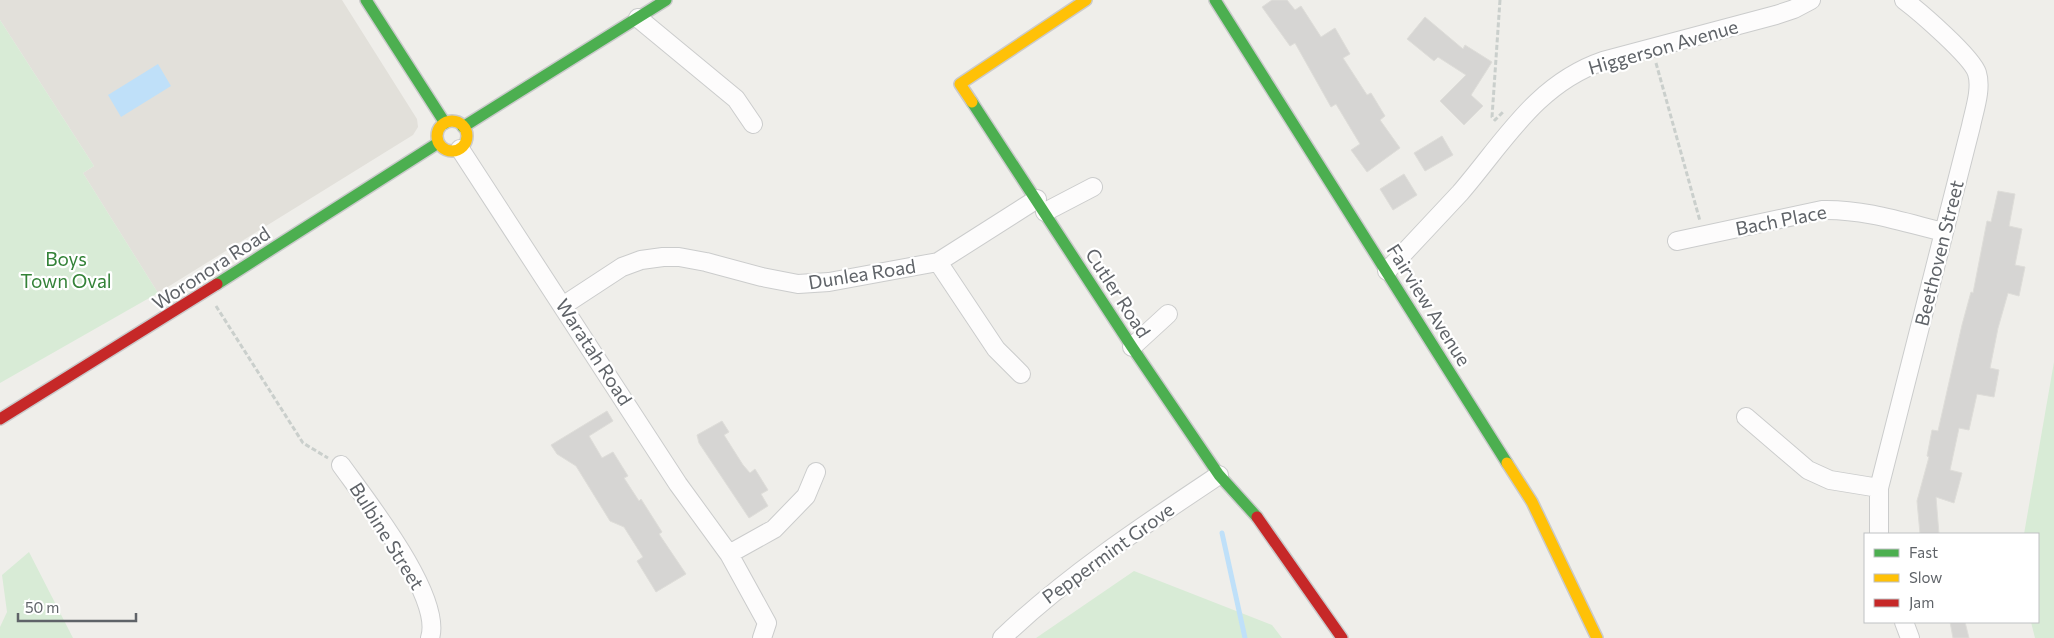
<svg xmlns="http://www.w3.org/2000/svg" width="2054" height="638" font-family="Commissioner,sans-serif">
<rect width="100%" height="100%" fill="#efeeea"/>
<!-- education -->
<path fill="#e2e0da" d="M0 0H342L417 119 418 127 413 135 158 293 83 173 94 166 0 20Z"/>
<!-- green -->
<path fill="#d8ebd6" d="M0 20 94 166 83 173 158 293 0 383Z
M2054 362V638H2035L2031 622H2038V534H2024Z
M29 552 73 638H0V627L7 612 2 575Z
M1134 571 1272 625 1282 638H1036Z"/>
<!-- water -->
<path fill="#bfe0f9" d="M158 64 171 86 121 117 108 95Z"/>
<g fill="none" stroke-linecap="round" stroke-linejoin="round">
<!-- stream -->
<path stroke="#bfe0f9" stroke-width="5" d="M1222 533 1245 638"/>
</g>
<!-- building -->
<path fill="#d6d5d3" stroke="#deddd9" d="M1272 0H1287L1295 10 1301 6 1321 37 1335 28 1350 54 1343 58 1367 95 1371 93 1385 116 1380 120 1400 148 1367 172 1351 150 1360 144 1336 104 1331 107 1295 43 1290 46 1262 7Z
M1425 17 1463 49 1465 45 1492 62 1471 95 1483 106 1464 125 1440 101 1466 75 1438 57 1434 61 1407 39Z
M1442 136 1453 155 1425 171 1414 153Z
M1404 174 1417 195 1393 210 1380 189Z
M1998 191 2015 194 2009 226 2022 229 2015 265 2025 267 2019 296 2008 293 1998 328 1990 368 1999 370 1994 397 1977 394 1969 430 1959 428 1950 470 1962 473 1954 503 1936 497 1939 534H1920L1917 501 1929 457 1927 456 1932 430 1938 431 1962 325 1971 292 1973 293 1987 221 1991 222Z
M607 411 613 421 589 436 602 458 613 452 628 476 624 478 639 501 641 499 662 532 659 534 686 574 656 592 637 561 643 557 624 527 610 521 576 466 557 454 551 445Z
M722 421 729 432 724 435 743 465 750 473 755 469 768 490 761 494 768 506 749 518 699 443 697 435Z
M1950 622H1965L1969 638H1953Z"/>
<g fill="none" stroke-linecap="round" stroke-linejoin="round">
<!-- street casing -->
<g stroke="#cbcccc" stroke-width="20">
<path id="street" d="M638 18 736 99 753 124
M460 149 678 484 729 554 767 623 762 638
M1045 212 1093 187
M1677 241 1822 210C1864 209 1903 222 1943 232
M938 262 996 349 1021 374
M1387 271C1411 245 1436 219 1460 193 1504 142 1536 84 1603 61L1776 15 1794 9 1811 0
M564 305 622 267 641 260 663 257H679L706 262 762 277 798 284 829 282 938 262 1037 199
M1132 347 1168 314
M1746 417 1808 470 1830 480 1879 488
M341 465C366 500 443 597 430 638
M1879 534V488L1971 126C1974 111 1982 89 1977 73 1972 57 1920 12 1904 0
M729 554 774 529 806 496 816 472
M1904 622 1910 638
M1002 638C1068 575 1144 525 1219 475"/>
</g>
<!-- fast casing -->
<g stroke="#cacacb" stroke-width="14">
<path id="fast" d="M366 0 445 123
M1215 0 1507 463
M972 102 1132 347 1219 475 1257 517
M463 127 666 0
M217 284 438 143"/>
</g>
<!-- slow casing -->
<g stroke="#cacacb" stroke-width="14">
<path id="slow" d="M972 102 960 84 1086 0
M437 136a15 15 0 1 1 30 0a15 15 0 1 1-30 0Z
M1507 463 1532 502 1597 638"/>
</g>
<!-- jam casing -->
<g stroke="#cacacb" stroke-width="14">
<path id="jam" d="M0 419 217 284
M1257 517 1342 638"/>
</g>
<!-- path -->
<path stroke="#cacfcc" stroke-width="3" stroke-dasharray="5 2.5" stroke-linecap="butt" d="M1500 0 1492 117 1495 120 1503 112
M1656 63 1700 221
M216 306 303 443 328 458"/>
<!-- street -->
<use href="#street" stroke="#fdfcfc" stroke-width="18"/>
<!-- fast -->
<use href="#fast" stroke="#4caf50" stroke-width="11"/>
<!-- slow -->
<use href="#slow" stroke="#ffc107" stroke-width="11"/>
<!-- jam -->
<use href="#jam" stroke="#c62828" stroke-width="11"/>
</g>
<g text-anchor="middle" stroke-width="4.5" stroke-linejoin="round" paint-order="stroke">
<!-- street labels -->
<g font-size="19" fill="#5f6368" stroke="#fff">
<text transform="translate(1663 47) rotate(-16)" y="7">Higgerson Avenue</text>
<text transform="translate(1781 220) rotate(-11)" y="7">Bach Place</text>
<text transform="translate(1939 253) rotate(-76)" y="7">Beethoven Street</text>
<text transform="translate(211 268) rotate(-33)" y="7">Woronora Road</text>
<text transform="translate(862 274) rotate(-9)" y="7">Dunlea Road</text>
<text transform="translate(1118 293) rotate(57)" y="7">Cutler Road</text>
<text transform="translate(1429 305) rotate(58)" y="7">Fairview Avenue</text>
<text transform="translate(594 352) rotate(57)" y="7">Waratah Road</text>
<text transform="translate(387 536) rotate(58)" y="7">Bulbine Street</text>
<text transform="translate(1108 553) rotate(-36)" y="7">Peppermint Grove</text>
</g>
<!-- park labels -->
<g font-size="19" fill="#348238" stroke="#fff">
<text x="66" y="266">Boys<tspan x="66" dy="22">Town Oval</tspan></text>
</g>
</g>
<!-- legend -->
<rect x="1864" y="533" width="175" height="90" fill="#ffffff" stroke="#bfc1c3"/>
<rect x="1874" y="549" width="25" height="8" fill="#4caf50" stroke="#bfc1c3"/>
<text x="1909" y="558" font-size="15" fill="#5f6368">Fast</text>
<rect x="1874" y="574" width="25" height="8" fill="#ffc107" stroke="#bfc1c3"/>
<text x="1909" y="583" font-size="15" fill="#5f6368">Slow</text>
<rect x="1874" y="599" width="25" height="8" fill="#c62828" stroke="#bfc1c3"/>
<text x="1909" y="608" font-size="15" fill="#5f6368">Jam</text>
<!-- scale -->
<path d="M18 613v8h118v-8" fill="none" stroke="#5f6368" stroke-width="2.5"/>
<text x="25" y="613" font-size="15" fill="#5f6368" stroke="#ffffff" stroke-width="4" paint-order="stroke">50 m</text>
</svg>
